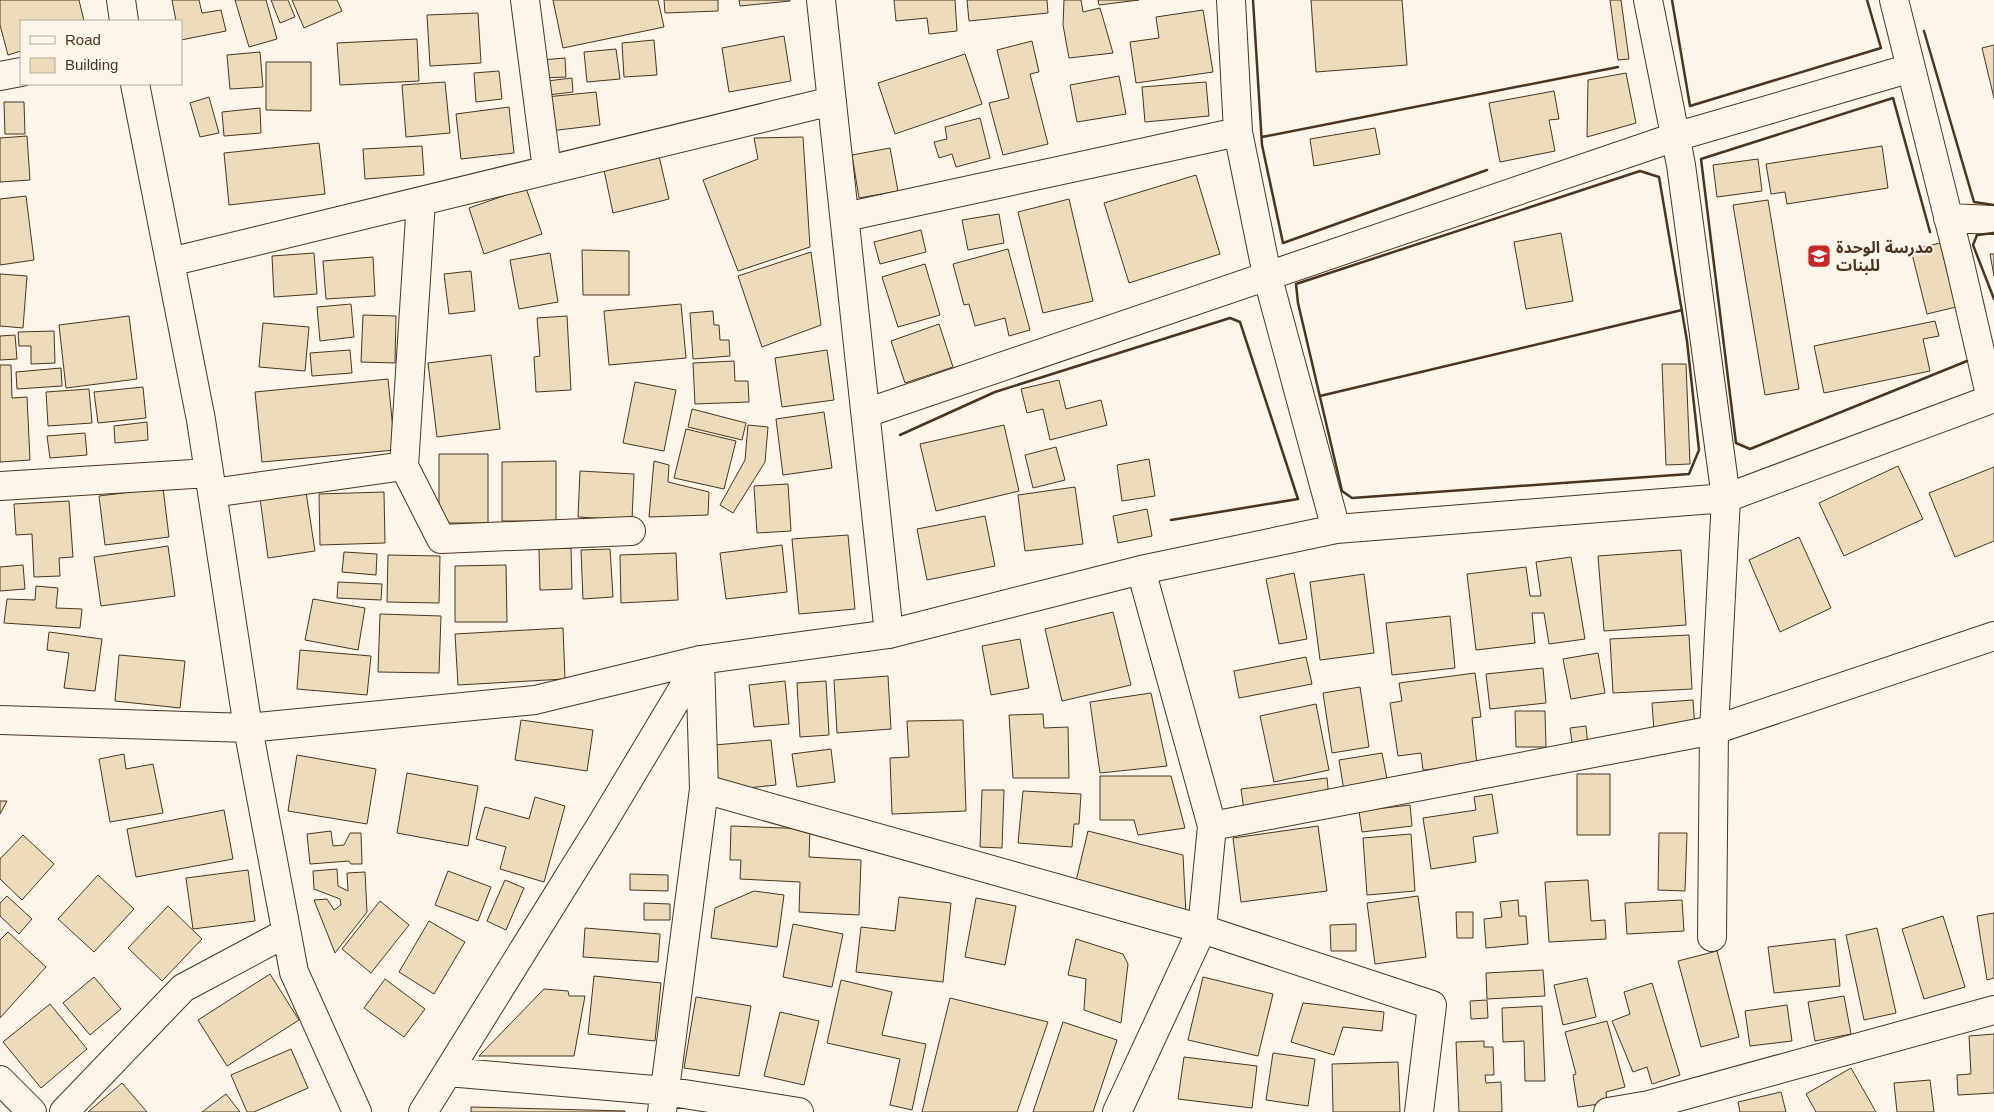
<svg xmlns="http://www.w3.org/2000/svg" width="1994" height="1112" font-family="Arial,'Noto Sans Arabic',sans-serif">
<rect width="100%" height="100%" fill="#fbf6e9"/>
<!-- building -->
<path fill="#ecdcbc" stroke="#4a3520" d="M0 0H79L84 21H21V51L8 55 0 25Z
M172 0H199L202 13 221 10 226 31 181 40V21H176Z
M235 0H266L277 39 249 47Z
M271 0H288L295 17 280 23Z
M292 0H337L342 11 304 28Z
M553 0H658L664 27 563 48Z
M664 0H718V11L665 13Z
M739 0H790V1L740 6Z
M894 0H955L957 31 929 34 927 18 896 21Z
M967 0H1047L1048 13 969 21Z
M1064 0H1081L1083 12 1100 8 1113 53 1069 58 1063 25Z
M1098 0H1139L1099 5Z
M1311 0H1402L1407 65 1316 72Z
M1610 0H1621L1629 59 1618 60Z
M1203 10 1213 72 1136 83 1130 42 1159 38 1156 17Z
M478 13 481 63 430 66 427 15Z
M784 36 791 81 729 92 722 48Z
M417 39 419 81 340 85 337 43Z
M654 40 657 75 624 77 622 43Z
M1032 41 1039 72 1030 74 1048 144 1003 155 989 103 1009 98 997 50Z
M1994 45V98L1982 48Z
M616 49 620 79 587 82 584 52Z
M260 52 263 87 230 89 227 55Z
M965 54 982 104 895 134 878 83Z
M565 58 566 77 541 78V60Z
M266 62H311V111L266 110Z
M499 71 502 99 476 102 474 73Z
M1626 73 1636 123 1587 137 1588 80Z
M1119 76 1126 114 1077 122 1070 85Z
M572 78 573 92 548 95 547 81Z
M445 82 450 133 406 137 402 85Z
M1206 82 1209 116 1145 122 1142 87Z
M1554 91 1559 119 1549 120 1555 151 1500 162 1489 103Z
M596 92 600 125 550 131 546 97Z
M209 97 219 133 200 137 190 103Z
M4 102H24L25 134H5Z
M509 107 514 153 461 159 456 114Z
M260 108 261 133 224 136 222 112Z
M980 118 990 158 956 167 952 154 939 158 934 142 947 139 945 127Z
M1375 128 1380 154 1314 166 1310 139Z
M27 136 30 180 0 182V138Z
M803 137 810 247 738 271 703 180 758 159 754 138Z
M319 143 325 194 229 205 224 153Z
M422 146 424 175 365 179 363 149Z
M1882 146 1888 188 1787 204 1785 192 1771 194 1766 164Z
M890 148 898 191 859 198 852 155Z
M658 152 669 199 613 213 603 165Z
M1758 159 1762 191 1717 197 1713 165Z
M1196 175 1220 254 1129 283 1104 203Z
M526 188 542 234 484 254 469 208Z
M26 196 34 260 0 265V199Z
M1069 199 1093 301 1043 313 1018 212Z
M1768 200 1799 389 1765 395 1733 205Z
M999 214 1004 243 968 250 962 220Z
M921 230 926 252 880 264 874 242Z
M1561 233 1573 301 1526 309 1514 242Z
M1940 243 1956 307 1927 314 1911 250Z
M1008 249 1030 330 1009 336 1005 318 975 326 969 304 964 305 953 264Z
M582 250 629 251V295H583Z
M811 252 821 325 762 347 738 276Z
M314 253 317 294 274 297 272 256Z
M550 253 558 302 519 309 510 260Z
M1990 254H1994V276Z
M373 257 375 296 326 299 323 261Z
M925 264 940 315 898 327 882 277Z
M471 271 475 311 449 314 444 274Z
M0 274 27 276 23 328 0 326Z
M351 304 354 337 320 341 317 307Z
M681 304 686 358 609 365 604 311Z
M713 311 714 325H719L720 340H729L730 356 693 359 690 313Z
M363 315 396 316 395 363 361 362Z
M129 316 137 379 66 388 59 325Z
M567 316 571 390 536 392 534 357 540 356 537 318Z
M1935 321 1939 336 1923 339 1930 371 1824 393 1814 346Z
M263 323 309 327 305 371 259 367Z
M939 324 953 367 905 383 891 341Z
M54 331 55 363 31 364V346H19L18 332Z
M15 335 17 359 0 360V336Z
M350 350 352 373 312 376 310 353Z
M827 350 834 400 782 407 775 358Z
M491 355 500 429 437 437 428 363Z
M734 361 735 381H748L749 402 695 404 693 363Z
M1662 364H1686L1690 464 1666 465Z
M0 365H11L12 398 27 397 30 460 0 462Z
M61 368 62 386 17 389 16 372Z
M388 379 395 450 262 462 255 392Z
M1059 380 1066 409 1101 400 1107 425 1050 440 1043 409 1027 413 1021 389Z
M635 382 676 390 664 451 623 443Z
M143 387 146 418 98 423 94 392Z
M89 389 92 423 48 426 46 392Z
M692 409 746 423 742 440 688 427Z
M824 412 832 468 783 475 776 419Z
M147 422 148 440 115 443 114 426Z
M748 425 768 427 765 462 733 513 720 505 745 460Z
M1004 425 1019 491 936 511 920 444Z
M686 429 736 441 724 489 674 478Z
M85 433 87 455 50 458 47 436Z
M1056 447 1065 480 1033 488 1025 455Z
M439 454H488V523H439Z
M1149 459 1155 496 1122 501 1117 465Z
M556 461V521H502V462Z
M654 461 669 465 668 482 709 492 708 515 649 517Z
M1898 466 1923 519 1844 556 1819 503Z
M1994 467V541L1955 557 1929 493Z
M580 471 634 474 632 520 578 517Z
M788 484 791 531 757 533 754 486Z
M1075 487 1083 544 1025 551 1018 495Z
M163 488 169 537 105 545 99 496Z
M306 492 315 551 268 558 260 498Z
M384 492 385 543 320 545 319 494Z
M69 501 73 557 59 558 60 576 34 577 32 534 16 535 14 504Z
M1147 509 1152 536 1118 543 1113 516Z
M985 516 995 566 927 580 917 529Z
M848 535 855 609 799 614 792 539Z
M1799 537 1831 608 1780 632 1749 560Z
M782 545 787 592 726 599 720 553Z
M168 546 175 596 101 606 94 557Z
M571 548 572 589 540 590 539 549Z
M610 549 613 597 583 599 581 550Z
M1681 550 1686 625 1604 631 1598 556Z
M344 552 377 554 376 575 342 572Z
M676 553 678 600 621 603 620 555Z
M388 555 440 556 439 603 387 602Z
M1571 557 1585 639 1549 644 1544 613H1532L1535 643 1476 650 1467 574 1526 567 1530 596H1541L1536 562Z
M23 565 25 589 0 591V567Z
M506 565 507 622H455V566Z
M1294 573 1307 639 1279 644 1266 579Z
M1364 574 1374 653 1320 660 1310 582Z
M338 582 382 584 381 600 337 598Z
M36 586 58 588 56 608 82 609 80 628 4 623 7 599 35 600Z
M313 599 365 608 358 650 305 640Z
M1113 612 1131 685 1062 701 1045 629Z
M380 614 441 616 439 673 378 672Z
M1450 616 1455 668 1392 675 1386 623Z
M563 628 565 679 458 685 455 634Z
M49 632 102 639 95 691 64 688 69 653 47 650Z
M1689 635 1692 689 1613 693 1610 639Z
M1020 639 1029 688 991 695 982 646Z
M300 650 371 656 367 695 297 689Z
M1598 653 1605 693 1571 699 1563 659Z
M119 655 185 661 180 708 115 701Z
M1306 657 1312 684 1239 698 1234 671Z
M1543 668 1546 703 1490 709 1486 674Z
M1475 673 1481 717 1472 718 1477 765 1423 770 1421 753 1398 756 1390 703 1402 701 1399 683Z
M888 676 891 729 837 733 834 680Z
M785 681 789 724 754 727 749 685Z
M826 681 829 735 800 737 797 683Z
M1360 687 1369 747 1332 753 1323 693Z
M1151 693 1167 766 1100 773 1090 702Z
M1693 700 1695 729 1654 731 1652 703Z
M1316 704 1329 770 1274 782 1260 716Z
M1515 711H1545L1546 747H1516Z
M1043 714 1044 728 1068 727 1069 778H1013L1009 715Z
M521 720 593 730 587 771 515 760Z
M963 720 966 811 892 814 890 758 909 757 907 721Z
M1586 726 1588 747 1573 749 1570 728Z
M771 740 776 785 719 791 715 745Z
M831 749 835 782 797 787 792 754Z
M1382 753 1388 784 1344 791 1339 760Z
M124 754 126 769 153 764 163 813 110 822 99 759Z
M297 755 376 769 367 824 288 811Z
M407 773 478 786 468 846 397 833Z
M1577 774H1610V835H1577Z
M1100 776H1171L1185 828 1138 835 1134 820H1100Z
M1327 778 1329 798 1244 810 1241 789Z
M982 790H1004L1002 848 980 847Z
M1023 791 1081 794 1079 824H1074L1072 847 1018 843Z
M1492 794 1498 833 1473 837 1476 862 1431 869 1423 818 1476 810 1474 797Z
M535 797 565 806 544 882 500 869 506 847 476 839 485 807 529 819Z
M0 801H7L0 814Z
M1410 805 1412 826 1362 832 1359 811Z
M224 810 233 859 136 877 127 829Z
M731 826 810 829 809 857 861 860 859 915 799 912 800 882 740 879 741 860H730Z
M1318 826 1327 891 1241 902 1233 838Z
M331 831 333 846 344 845 350 833H361L362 864H351L349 861 310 864 307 834Z
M1088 831 1183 855 1186 915 1076 881Z
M1659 833H1687L1685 891 1658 890Z
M1411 834 1415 891 1367 895 1363 838Z
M23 835 54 864 22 900 0 879V859Z
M337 869 338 886 348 891 347 873 365 872 367 912 335 953 314 900 327 899 334 910 341 905 340 899 314 889 313 871Z
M248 870 255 921 193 929 186 878Z
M448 871 491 887 478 921 435 905Z
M630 874 668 875V891L630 890Z
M98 875 134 909 94 952 58 919Z
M505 880 524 888 506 930 487 921Z
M1588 880 1591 921 1605 920 1606 939 1549 942 1545 882Z
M754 891 784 895 777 947 711 938 715 908Z
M7 896 32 919 19 934 0 916V903Z
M1418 896 1426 957 1375 964 1367 903Z
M899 897 951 903 943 982 856 972 861 927 895 931Z
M976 898 1016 906 1005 965 965 957Z
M1518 900 1519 916H1526L1528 944 1486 948 1484 919 1502 917 1500 902Z
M1682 900 1684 931 1627 934 1625 903Z
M380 901 409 925 371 973 342 949Z
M644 903 670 904V920H644Z
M168 906 202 939 162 981 128 948Z
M1456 912H1473V938H1457Z
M1994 913V978L1987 980 1977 916Z
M1943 916 1965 987 1924 999 1902 929Z
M429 921 465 942 434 994 399 972Z
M793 924 843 934 832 987 783 977Z
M1356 924V951H1331L1330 925Z
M585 928 660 934 658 962 583 957Z
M1877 928 1896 1013 1864 1020 1846 935Z
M8 932 46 967 0 1018V940Z
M1076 939 1123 954 1128 964 1121 1023 1084 1010 1086 979 1068 975Z
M1835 939 1840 986 1774 993 1768 947Z
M1717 951 1739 1037 1701 1047 1678 961Z
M1543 970 1545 996 1487 999 1486 973Z
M270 974 299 1020 227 1066 198 1020Z
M594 976 661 983 655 1041 588 1034Z
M94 977 121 1009 90 1035 63 1003Z
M1203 977 1273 994 1258 1056 1188 1040Z
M1587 978 1596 1017 1563 1025 1554 985Z
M385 979 425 1009 404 1037 364 1008Z
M841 980 892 992 882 1035 926 1044 912 1110 890 1105 900 1059 827 1043Z
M1652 983 1680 1075 1652 1084 1647 1067 1633 1072 1612 1021 1630 1014 1624 992Z
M544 989 568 991 569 996H585L574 1056H479Z
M1844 996 1851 1034 1815 1041 1808 1002Z
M696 997 751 1006 739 1076 684 1068Z
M950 998 1048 1022 1017 1112H922Z
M1487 1000 1488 1018 1471 1019 1470 1001Z
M1303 1003 1384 1012 1382 1031 1343 1027 1334 1055 1291 1042Z
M50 1004 87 1049 41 1088 3 1042Z
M1787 1005 1792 1041 1750 1046 1745 1011Z
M1542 1006 1545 1081H1525L1524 1041 1503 1042 1502 1008Z
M780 1012 819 1021 804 1085 764 1076Z
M1607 1021 1625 1087 1606 1092 1607 1103 1578 1107 1573 1075 1576 1074 1565 1032Z
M1063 1022 1117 1040 1093 1112H1033Z
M1994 1034V1093L1958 1095 1957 1075 1971 1074 1969 1036Z
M1484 1041V1047H1493L1494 1075H1485L1486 1083 1501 1082 1502 1112H1459L1456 1042Z
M291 1049 308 1088 254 1112H247L231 1075Z
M1273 1053 1315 1059 1308 1106 1266 1100Z
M1184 1057 1257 1066 1252 1108 1178 1099Z
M1398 1062 1400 1112H1333L1332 1064Z
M1851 1068 1876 1112H1816L1806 1094Z
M1930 1080 1934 1112H1897L1894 1083Z
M122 1083 147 1112H88Z
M1781 1092 1786 1112H1740L1738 1102Z
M226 1094 240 1112H202Z
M471 1107 625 1111V1112H471Z"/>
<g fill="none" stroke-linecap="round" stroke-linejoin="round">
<!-- street casing -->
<g stroke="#4a3520" stroke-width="30">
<path id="street" d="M121 0 124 21
M525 0 547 170
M821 0 889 634
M1231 0 1238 132 1267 275 1336 529
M1648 0 1681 165 1726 498 1714 730 1712 937
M1894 0 1959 260 1991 399
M0 76 21 72
M135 84 201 420 248 728 294 972 357 1112
M845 217 1238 132
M1948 218 1994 220
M170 262 832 101
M866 413 1675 137 1911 68
M404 466 441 539 631 531
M0 486 209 473
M212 493 404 466 421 201
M0 720 248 728 535 700 700 660 889 634 1141 570 1336 529 1726 498 1994 398
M704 789 1202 929 1432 1005 1419 1112
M1212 826 1714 730 1994 636
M448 1072 665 1091 799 1112
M0 1080 32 1112
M64 1112 183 988 286 933
M423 1112 603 822 700 660
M662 1112 704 789 700 660
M1117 1112 1202 929 1212 826 1141 570
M1608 1112 1649 1105 1994 1010"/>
</g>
<!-- street -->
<use href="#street" stroke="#fbf6e9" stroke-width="28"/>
<!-- wall -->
<path stroke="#4a3520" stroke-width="2.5" d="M1253 0 1262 145 1283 243 1487 170
M1672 0 1690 106 1881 48 1867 0
M1924 31 1974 202 1994 205
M1262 137 1618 67
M1640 171 1659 177 1687 341 1699 450 1689 474 1352 498 1342 491 1298 303 1296 284Z
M1930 232 1893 98 1701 159 1736 443 1750 449 1967 361
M1994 233 1977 235 1973 245 1994 299
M1320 396 1682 310
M900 435 995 392 1230 318 1240 322 1298 499 1171 520"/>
</g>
<!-- icons -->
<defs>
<g id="school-square" transform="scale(1.25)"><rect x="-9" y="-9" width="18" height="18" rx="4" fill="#c62828" stroke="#fbf6e9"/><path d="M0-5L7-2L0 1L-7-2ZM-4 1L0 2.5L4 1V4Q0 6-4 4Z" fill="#fff"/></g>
</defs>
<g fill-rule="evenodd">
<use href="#school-square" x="1819" y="256"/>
</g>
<g text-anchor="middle" stroke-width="4" stroke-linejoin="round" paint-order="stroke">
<!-- poi labels -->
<g font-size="16" font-weight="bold" fill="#4a3520" stroke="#fbf6e9" text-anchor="start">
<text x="1836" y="253">مدرسة الوحدة<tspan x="1836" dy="18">للبنات</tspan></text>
</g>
</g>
<!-- legend -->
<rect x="20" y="20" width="162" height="65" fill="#fbf6e9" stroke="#b4a999"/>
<rect x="30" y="36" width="25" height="8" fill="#fbf6e9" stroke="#b4a999"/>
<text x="65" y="45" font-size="15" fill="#4a3520">Road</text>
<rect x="30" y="58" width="25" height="15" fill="#ecdcbc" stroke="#b4a999"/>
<text x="65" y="70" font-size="15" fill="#4a3520">Building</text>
</svg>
